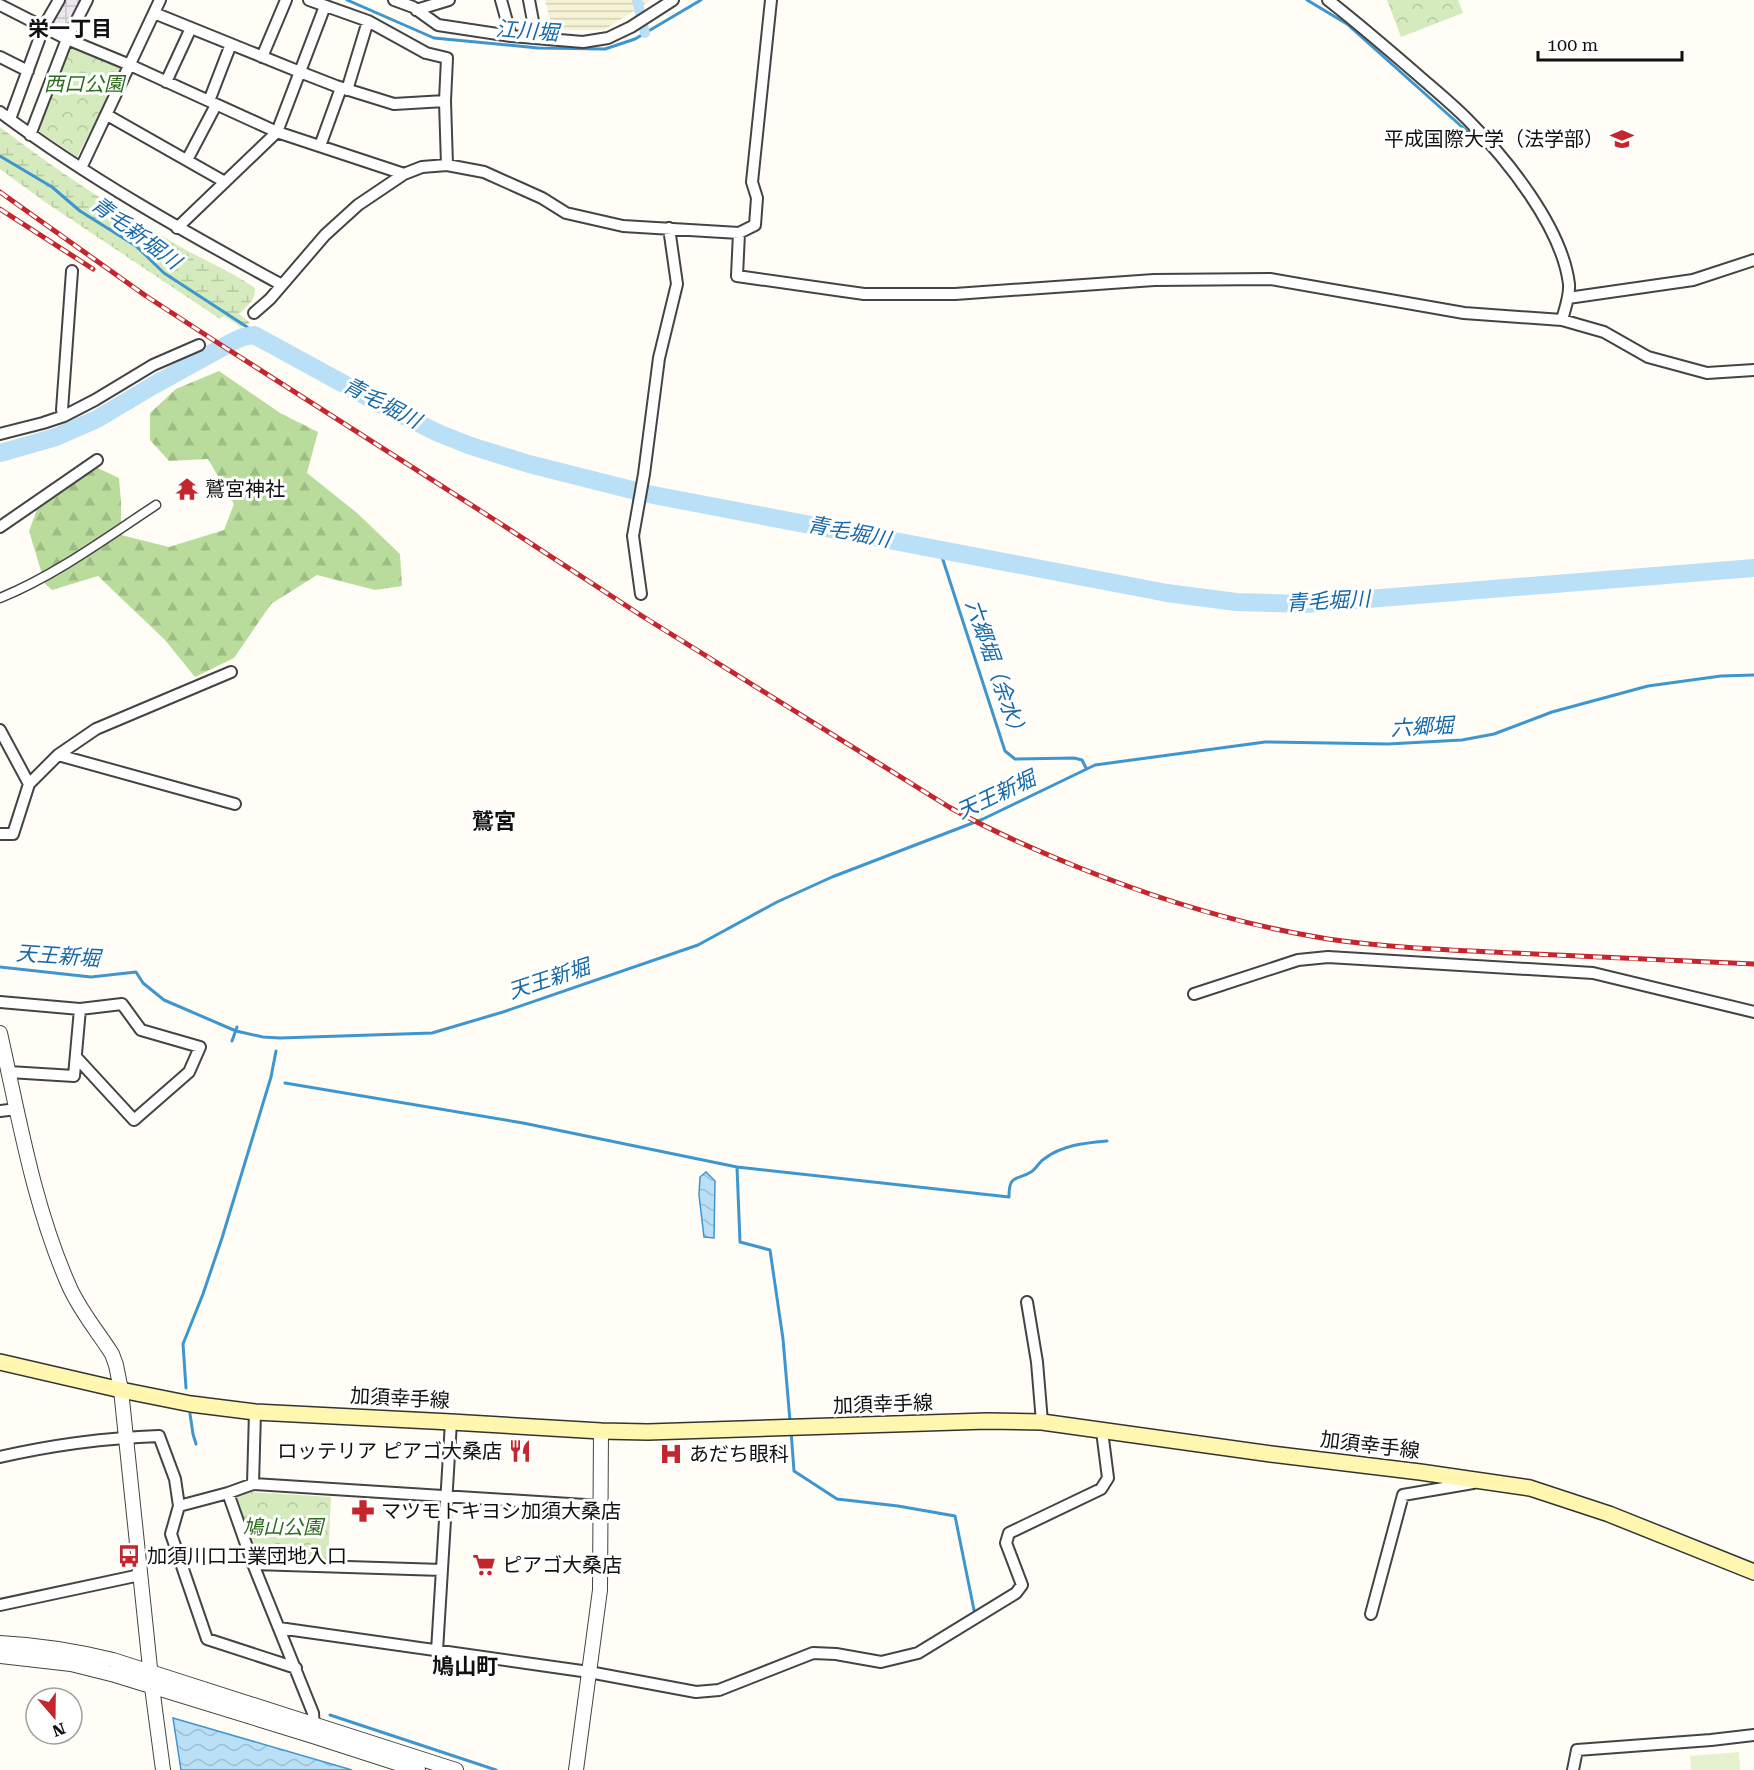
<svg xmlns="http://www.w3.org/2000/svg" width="1754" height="1770" font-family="'Roboto Serif','Noto Sans JP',serif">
<defs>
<pattern id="industrial-grid" width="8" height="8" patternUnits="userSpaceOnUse" patternTransform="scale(1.5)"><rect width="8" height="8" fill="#eee6ef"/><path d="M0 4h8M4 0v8" fill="none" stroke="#cbc4cc"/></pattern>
<pattern id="farmland-rules" width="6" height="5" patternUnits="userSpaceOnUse" patternTransform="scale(1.5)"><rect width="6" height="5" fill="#f6f3d4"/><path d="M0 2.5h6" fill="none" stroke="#d2cfb5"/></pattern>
<pattern id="forest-firs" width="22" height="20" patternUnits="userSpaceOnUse" patternTransform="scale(1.5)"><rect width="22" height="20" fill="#b9dc9c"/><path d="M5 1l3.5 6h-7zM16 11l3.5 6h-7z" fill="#9ebc85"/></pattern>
<pattern id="wetland-marsh" width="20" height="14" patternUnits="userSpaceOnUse" patternTransform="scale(1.5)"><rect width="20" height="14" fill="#d5ebbd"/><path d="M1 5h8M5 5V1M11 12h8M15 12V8" fill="none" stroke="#b6c8a1"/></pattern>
<pattern id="park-crowns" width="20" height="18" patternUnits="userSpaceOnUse" patternTransform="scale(1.5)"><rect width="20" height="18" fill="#d5ebbd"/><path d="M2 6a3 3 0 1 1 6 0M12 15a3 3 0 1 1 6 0" fill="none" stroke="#b6c8a1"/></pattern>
<pattern id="water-waves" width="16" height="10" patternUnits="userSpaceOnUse" patternTransform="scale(1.5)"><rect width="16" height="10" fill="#b9e0f7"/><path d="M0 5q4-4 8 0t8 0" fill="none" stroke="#9ebfd3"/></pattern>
</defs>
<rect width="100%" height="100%" fill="#fffdf5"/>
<!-- industrial -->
<path fill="url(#industrial-grid)" d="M64 0H80L63 30 52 24Z"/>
<!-- farmland -->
<path fill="url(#farmland-rules)" d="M545 0H651L604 30H553Z"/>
<!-- forest -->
<path fill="url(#forest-firs)" d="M219 371 280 413 318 432 307 473 357 513 400 554 402 586 375 590 317 575 271 604 234 658 195 677 165 640 98 576 52 590 45 584 29 531 42 496 87 463 119 478 121 502V535L169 547 224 530 234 504 208 459 169 461 150 440V413L176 389Z"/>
<!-- wetland -->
<path fill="url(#wetland-marsh)" d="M0 127C57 171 117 210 179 246 205 261 231 271 255 288 256 300 247 306 239 314L250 323 241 327 224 316 220 319 45 202 0 169Z"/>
<!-- park -->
<path fill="url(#park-crowns)" d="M1387 0H1458L1463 13 1401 37Z
M68 44 120 68 121 74 77 157 40 132 38 126Z
M251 1492 331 1497 328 1562 262 1559 256 1555 235 1496Z"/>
<!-- pitch -->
<path fill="#e6f2cf" d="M1739 1752 1740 1770H1691L1690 1756Z"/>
<!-- water -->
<path fill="url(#water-waves)" stroke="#3f96cf" stroke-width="1.5" d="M706 1172 715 1181 714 1238 704 1237 699 1195 700 1177Z
M173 1718 352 1770H181Z"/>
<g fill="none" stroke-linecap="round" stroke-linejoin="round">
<!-- stream -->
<path stroke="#3f96cf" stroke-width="3" d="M347 0 434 38 538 48 605 49 635 39 701 0
M1307 0 1347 24 1480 143
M0 156 52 187 80 211 136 246 164 273 247 327 254 335
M944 549 942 557 1005 751 1015 759 1074 758 1082 760 1086 768
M0 967 91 977 136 972 143 983 164 1000 236 1031 263 1037 280 1038 432 1033 503 1012 698 945 777 902 832 877 983 819 1095 765 1265 742 1388 744 1462 740 1494 734 1552 712 1648 686 1721 676 1754 675
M232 1041 237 1027
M285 1083 523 1123 737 1167 740 1242 770 1250 783 1339 790 1421
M737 1167 1009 1197C1009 1173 1017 1181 1031 1172 1036 1169 1039 1162 1044 1159 1062 1145 1085 1143 1107 1141
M186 1388 183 1344 203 1294 222 1238 271 1077 276 1051
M190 1414 193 1434 196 1444
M791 1431 794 1471 837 1499 898 1506 955 1516 974 1610
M330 1715 496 1770"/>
<!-- canal -->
<path stroke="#b9e0f7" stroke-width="10" d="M637 0 645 33"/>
<!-- river -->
<path stroke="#b9e0f7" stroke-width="18" d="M0 453 56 437 97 419 154 385 234 341 243 337 254 335 386 407 438 433 471 446 529 464 648 494 1167 593 1236 602 1306 604 1754 568"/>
<!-- pedestrian casing -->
<g stroke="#444" stroke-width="11">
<path id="pedestrian" d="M0 598C56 575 106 538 156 505"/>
</g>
<!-- minor casing -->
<g stroke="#444" stroke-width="14">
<path id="minor" d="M309 0 368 21 426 53 447 58 445 101 447 165
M394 0 413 7 438 25 511 36 583 42 608 38 631 27 673 0
M501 0 511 36
M529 0 536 37
M1328 0C1359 24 1389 50 1419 76 1435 90 1452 104 1467 119 1506 158 1562 227 1569 284 1570 296 1565 308 1562 320
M0 5 67 39 130 65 277 132 404 174
M416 10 449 0
M154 13 300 72 336 86 394 104 445 101
M0 57 28 71
M262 57 286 0
M166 82 191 28
M347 90 368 21
M209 101 231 44
M0 112C88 178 185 232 282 285
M107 115 225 182
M10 119 44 26 59 0
M30 135 67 39 87 0
M320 146 341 88
M187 160 216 105
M81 168 160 0
M177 228 277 132 325 6
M739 233 737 276 864 294H955L1154 280 1270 279 1464 313 1562 320 1604 332 1648 357 1707 373 1754 370
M1568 298 1693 280 1754 260
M254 313 270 299 325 235 358 205 404 174 422 167 447 165 484 172 542 198 566 213 623 226 739 233 755 225 757 198 752 182 771 0
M64 416 62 410 72 271
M0 434 43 423 64 416 95 400 153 365 199 345
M0 527 97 460
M641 594 633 536 644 474 659 358 677 284 669 228
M0 730 29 784
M58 755 235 804
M0 834H13L29 784 58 755 96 729 231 672
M1194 994 1298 960 1328 957 1593 973 1754 1012
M0 1002 80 1009 74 1076 9 1072
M76 1057 134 1120 189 1072 200 1047 141 1030 122 1004 80 1009
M0 1111 17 1109
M1027 1302 1037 1362 1042 1422
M0 1457C52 1445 105 1438 159 1436L175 1479 179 1506 171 1534 207 1639 296 1668
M253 1484 255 1412
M179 1506 228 1493
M253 1564 442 1570
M0 1605 140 1575
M1371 1614 1403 1495 1473 1483
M279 1628 589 1672 696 1692 719 1690 813 1653 836 1654 881 1662 918 1653 1016 1593 1022 1585 1006 1543 1009 1533 1101 1489 1108 1478 1102 1431
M437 1651 451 1422
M314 1729 313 1713 253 1564 228 1493 253 1484 601 1506
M1573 1770 1577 1750 1711 1740 1754 1735"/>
</g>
<!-- tertiary casing -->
<g stroke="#444" stroke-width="16">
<path id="tertiary" d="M0 1033C19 1118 34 1208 70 1288 81 1312 98 1332 112 1354L116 1365 121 1390 152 1687 163 1770
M0 1643C39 1645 76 1651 113 1660L456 1770
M0 1656 71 1664 115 1675 313 1736 418 1770
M576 1770 600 1590 601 1431"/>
</g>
<!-- secondary casing -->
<g stroke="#333" stroke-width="18">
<path id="secondary" d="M0 1362 121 1390 191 1404 255 1412 451 1422 601 1431 648 1432 987 1421 1042 1422 1271 1454 1420 1472 1530 1488 1609 1514 1754 1572"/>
</g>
<!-- pedestrian -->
<use href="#pedestrian" stroke="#fff" stroke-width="8"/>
<!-- minor -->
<use href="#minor" stroke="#fff" stroke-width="10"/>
<!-- tertiary -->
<use href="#tertiary" stroke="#fff" stroke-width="14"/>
<!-- secondary -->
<use href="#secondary" stroke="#fff6b0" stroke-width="15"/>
<!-- rail casing -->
<g stroke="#c4262e" stroke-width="5">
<path id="rail" d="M0 192 146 296 218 343 498 522 642 616 949 807C991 831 1035 850 1080 868 1162 901 1241 925 1328 939 1390 948 1452 950 1514 953 1594 957 1674 961 1754 964
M0 209 93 269"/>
</g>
<!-- rail -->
<use href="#rail" stroke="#fff" stroke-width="3" stroke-dasharray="9" stroke-linecap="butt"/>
</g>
<!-- icons -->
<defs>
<g id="university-bare" transform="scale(1.8)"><path d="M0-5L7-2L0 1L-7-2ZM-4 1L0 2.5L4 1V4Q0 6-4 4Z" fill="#c4262e" stroke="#fff" stroke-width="2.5" paint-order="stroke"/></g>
<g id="temple-bare" transform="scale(1.8)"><path d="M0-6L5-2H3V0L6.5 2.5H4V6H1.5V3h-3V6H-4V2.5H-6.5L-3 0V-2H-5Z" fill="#c4262e" stroke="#fff" stroke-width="2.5" paint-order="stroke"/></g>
<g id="restaurant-bare" transform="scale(1.8)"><path d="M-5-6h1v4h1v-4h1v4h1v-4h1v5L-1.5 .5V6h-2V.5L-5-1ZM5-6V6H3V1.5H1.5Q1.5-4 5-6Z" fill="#c4262e" stroke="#fff" stroke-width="2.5" paint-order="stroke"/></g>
<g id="hospital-bare" transform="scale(1.8)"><path d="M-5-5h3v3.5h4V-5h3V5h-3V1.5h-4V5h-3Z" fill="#c4262e" stroke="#fff" stroke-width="2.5" paint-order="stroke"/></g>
<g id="pharmacy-bare" transform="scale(1.8)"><path d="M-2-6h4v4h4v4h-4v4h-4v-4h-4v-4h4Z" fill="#c4262e" stroke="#fff" stroke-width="2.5" paint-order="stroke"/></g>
<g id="bus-bare" transform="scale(1.8)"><path d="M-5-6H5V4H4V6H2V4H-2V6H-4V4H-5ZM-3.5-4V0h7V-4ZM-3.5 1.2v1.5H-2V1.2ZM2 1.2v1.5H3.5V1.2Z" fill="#c4262e" stroke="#fff" stroke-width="2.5" paint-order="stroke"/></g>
<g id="supermarket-bare" transform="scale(1.8)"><path d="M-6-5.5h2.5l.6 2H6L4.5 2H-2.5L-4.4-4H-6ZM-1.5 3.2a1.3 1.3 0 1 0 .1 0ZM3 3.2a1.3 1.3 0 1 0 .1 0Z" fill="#c4262e" stroke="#fff" stroke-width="2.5" paint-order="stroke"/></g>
</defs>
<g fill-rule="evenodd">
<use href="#university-bare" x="1622" y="139"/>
<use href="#temple-bare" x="187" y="489"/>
<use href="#restaurant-bare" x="520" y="1451"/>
<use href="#hospital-bare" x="671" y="1454"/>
<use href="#pharmacy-bare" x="363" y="1511"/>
<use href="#bus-bare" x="129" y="1556"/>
<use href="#supermarket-bare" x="484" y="1565"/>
</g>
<g text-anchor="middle" stroke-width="6" stroke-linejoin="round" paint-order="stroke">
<!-- park labels -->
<g font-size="20" font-style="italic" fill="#2f6b1f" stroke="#fff">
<text x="84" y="91">西口公園</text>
<text x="283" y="1534">鳩山公園</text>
</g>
<!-- poi labels -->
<g font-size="20" fill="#111" stroke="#fff" text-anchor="start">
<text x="1604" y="146" text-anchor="end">平成国際大学（法学部）</text>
<text x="205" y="496">鷲宮神社</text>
<text x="502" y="1458" text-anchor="end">ロッテリア ピアゴ大桑店</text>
<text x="689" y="1461">あだち眼科</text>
<text x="381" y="1518">マツモトキヨシ加須大桑店</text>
<text x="147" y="1563">加須川口工業団地入口</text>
<text x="502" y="1572">ピアゴ大桑店</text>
</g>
<!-- street labels -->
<g font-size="20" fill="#111" stroke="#fff">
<text transform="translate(400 1398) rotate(3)" y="7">加須幸手線</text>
<text transform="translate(883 1404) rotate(-2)" y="7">加須幸手線</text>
<text transform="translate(1370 1445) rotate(7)" y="7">加須幸手線</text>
</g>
<!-- neighbourhood labels -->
<g font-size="21" font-weight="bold" fill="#111" stroke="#fff">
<text x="70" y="36">栄一丁目</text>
</g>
<!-- water labels -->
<g font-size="21" font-style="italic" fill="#1768a6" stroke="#fff">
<text transform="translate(527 31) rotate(4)" y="7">江川堀</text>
<text transform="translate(136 233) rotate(37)" y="7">青毛新堀川</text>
<text transform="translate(382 403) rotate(28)" y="7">青毛堀川</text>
<text transform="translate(849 532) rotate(11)" y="7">青毛堀川</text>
<text transform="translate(1328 601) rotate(-3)" y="7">青毛堀川</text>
<text transform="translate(996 670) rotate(71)" y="7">六郷堀（余水）</text>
<text transform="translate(1422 727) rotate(-3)" y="7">六郷堀</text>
<text transform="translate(996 795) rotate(-25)" y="7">天王新堀</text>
<text transform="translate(58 956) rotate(4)" y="7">天王新堀</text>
<text transform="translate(549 979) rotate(-18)" y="7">天王新堀</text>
</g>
<!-- quarter labels -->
<g font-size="22" font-weight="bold" fill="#111" stroke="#fff">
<text x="494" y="829">鷲宮</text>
<text x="465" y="1674">鳩山町</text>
</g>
</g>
<!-- north arrow -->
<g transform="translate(54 1716) rotate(160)"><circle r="28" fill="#ffffff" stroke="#a0a0a0" stroke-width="1.5"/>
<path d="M0-4.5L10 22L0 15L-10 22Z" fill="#c4262e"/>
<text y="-9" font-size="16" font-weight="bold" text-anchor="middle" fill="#111111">N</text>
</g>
<!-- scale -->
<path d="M1538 51v9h144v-9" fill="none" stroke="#111111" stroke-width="3"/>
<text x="1547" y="51" font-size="18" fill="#111111" stroke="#ffffff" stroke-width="4.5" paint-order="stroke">100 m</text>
</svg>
